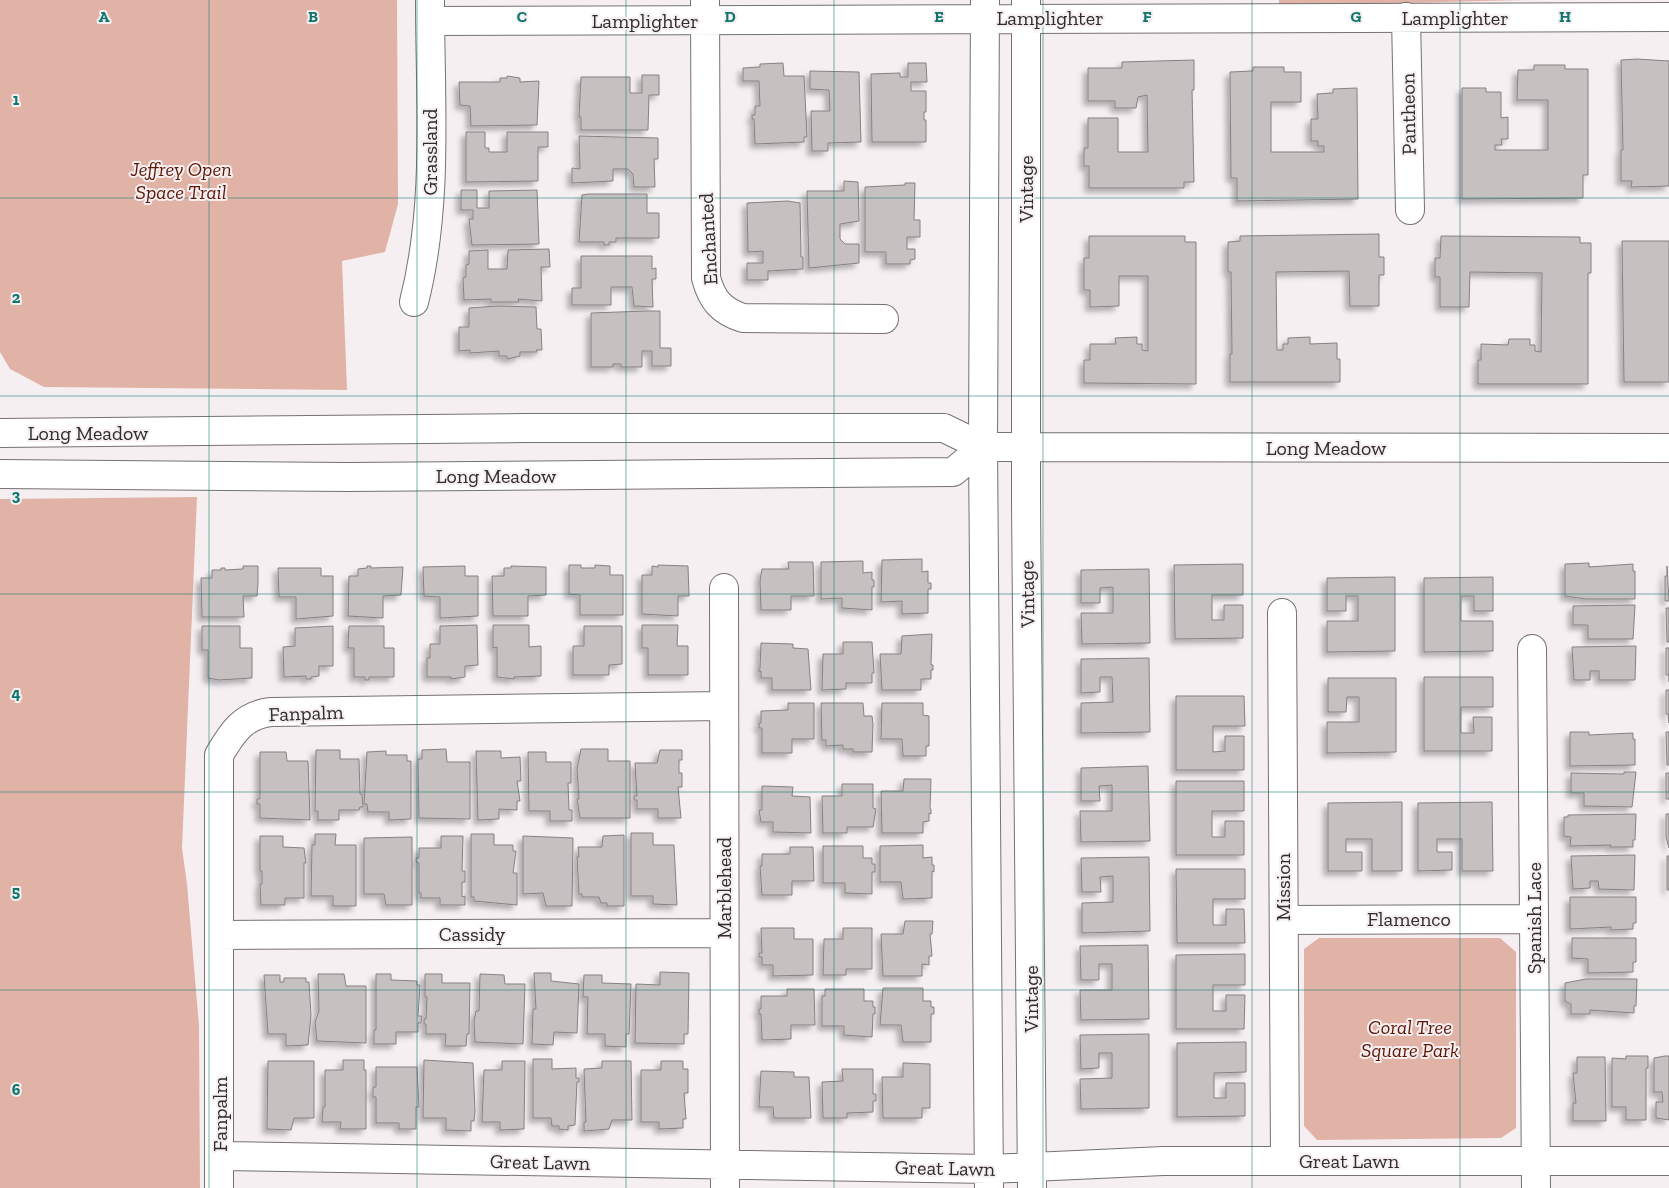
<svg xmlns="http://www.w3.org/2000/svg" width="1669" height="1188" font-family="'Zilla Slab',serif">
<defs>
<filter id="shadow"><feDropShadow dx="-4.5" dy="4.5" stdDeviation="2.5" flood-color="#0004"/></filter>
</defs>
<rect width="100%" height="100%" fill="#f5eff2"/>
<!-- green -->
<path fill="#e1b3a6" d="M0 0H397L398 204 385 252 342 261 347 390 44 387 10 369 0 352Z
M1279 0H1526L1279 6Z
M197 497 182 848 187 884 199 1026 200 1188H0V499Z
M1319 938H1500L1516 952V1128L1501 1138 1317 1140 1304 1126V949Z"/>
<!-- building -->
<path fill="#c6c0c0" stroke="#878182" filter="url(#shadow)" d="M1637 59 1669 61V186L1631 187 1632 181H1621V150H1623L1621 60Z
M1194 60V90H1192L1194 182H1184V188H1089V166H1084V148H1088V118H1118V152H1148L1147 95 1138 97 1136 108H1115V101H1088V68H1122V62Z
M783 63 784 76H804L807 137H804V142L755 144 754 119H752V115H755V106H760L759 81H743V68L760 67V64Z
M908 63H926L927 82H911V91H926V112H924V120H926V142H872L871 74 900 73V77H908Z
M1534 65H1565V69H1588V175H1583V198L1462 199V88H1486V92H1501V118L1508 117V139H1501L1502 145H1495V150H1548V100H1517L1518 70H1534Z
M1253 67H1284V72H1301V102H1271V152H1324V146H1318V141H1311V119H1318L1317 94 1333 93V89L1357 88 1358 199 1237 201V178H1231L1230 72 1253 71Z
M810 71 859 72 861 142 828 143V151H812L811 111H830L829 90 810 89Z
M642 75H659V95H649L648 130H581V117H579L581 77H630V93H642Z
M507 76 520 78V82L539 81 537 125 471 126 470 106 460 105 459 82H500V78H507Z
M466 132H485V148H489V152H507V132H548V147H538V181L466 182Z
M579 136 658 138V159H654L655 187H634L633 174 628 169H613V181L572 183V168L580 169Z
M844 181 858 182 859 221 840 224V239L845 244H859V263L809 268 807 191H844Z
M905 183H915L914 220H920V237H907V249H915V259L910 260V264H886V252H865V187L905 185Z
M461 190H477V208H489V191L537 190 539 244 472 245 469 219H473V210H461Z
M588 194H647V213H659V238H616V242H609V245H604V242H579L582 195Z
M788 201 800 203 801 257H803V269L768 271V280H747V263H763V251L748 252 747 203Z
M1379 234V257H1384V275H1379V306H1350L1349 271 1276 272 1277 350H1283V344H1288V338L1310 337V344L1337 343V359H1340V382H1230V354H1232L1231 272H1228V242L1240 241V236Z
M1089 236H1185V242H1196V384L1084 383V360H1090V344H1116L1115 338 1137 337V344H1142V350L1148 351V276H1119V306L1090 307V290H1084V258H1089Z
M1441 236 1580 237V243H1591V273H1588V384H1478V360H1481V344L1508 345 1509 339H1530V345H1535V351L1541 352 1542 273 1470 272 1469 307H1440V277H1435V258H1440Z
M1622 241H1669V382H1624Z
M549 249 550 267H541L542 301 518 299 519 302H491V299L464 300 463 278 466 277V265L469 264V251L488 250V269H507L508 250Z
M581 256H652V269L656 268V279H652L653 307 634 306 632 287H611V305H572V288H581Z
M498 306 536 307 537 329H541L542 350H536L537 352H520V356L507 359V356H499V351L470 353V350L459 351V327H469V308Z
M647 311H660V348H671V366H652V351H642V367H621V364H613V367H591V313Z
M922 559V572L928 571V583H931V589H928V613L902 614V601L881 602 882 560Z
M863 561V573L872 572V580H874V587H872V610L842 608V598L821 599V562Z
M788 562H813L814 596H791V610H761L760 581 762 569H789Z
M1589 563V567L1633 564V571H1635V599H1586L1565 596V564Z
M1243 564V595H1212V620H1224V605H1243V638L1175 639 1174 565Z
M569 565H581V568H595V565L610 566V575H623V615H580V595L569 594Z
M658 565 688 566 689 596H678V616L642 614V575H652V566L658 567Z
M243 566H258V583L257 596H243L244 617H202L201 578H212V570H221V568H225V570L243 569Z
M367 566H371V568L403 567 401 595 383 596V618L348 616 349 576H358V569L367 568Z
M465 566V576H478V616L440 618V597L424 596 423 567Z
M511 566 546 567V595L528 596V616H493L492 576H504V568H511Z
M1667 566 1669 601H1665V576H1667Z
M278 568H321V576H333V616L296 619V597H279Z
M1149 569 1150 643 1082 644 1081 613H1113V587L1100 588V603H1081V570Z
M1395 577V651L1327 652V621H1358V596H1346V611H1327V578Z
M1493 577V611H1474V596H1461V621H1493V651L1424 652V578Z
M1635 605 1633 639H1588V625H1573V606Z
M1666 608H1669V642H1667Z
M477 625 478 665 465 666V677L451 679V677H427V658H430V644H440V626Z
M493 625H529V647L541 646V676L514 677V679L497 677V647L493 648Z
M642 625H678L677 646H688V675H648V648H642Z
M202 626H240V648H252V678L219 680 208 678V650H202Z
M333 626V666H319V676L311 677V679H306V676L284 677 283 647 295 646V628Z
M349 626H384V648H394V677H369V680H365V677H354V648H348Z
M584 626H622V664L609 665V675H573V646H584Z
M932 634 931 665H933V670H931V679H921V690H882L880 654H901L902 636Z
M843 642H872L874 673H872V683H846V689L822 690 823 654H843Z
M761 643 793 644V648L808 649 811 690H772V678H761V671H758L760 668Z
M1636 646 1635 680H1599V671H1590V680H1574L1572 647Z
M1666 648H1669V682V675H1666Z
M1149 658 1150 732 1081 733V703L1113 702 1112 677H1100V692L1081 693V659Z
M1424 677H1493V707H1461V733H1474L1473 717H1492V751H1424Z
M1328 678H1396V752L1327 753V722H1359V697H1347L1346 712H1328Z
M1666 690H1669V723L1668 714H1666Z
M1176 696H1244L1245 726H1213V752L1225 751V736H1244V770H1176Z
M788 703H814V739H792V753H762V728H759V723H761V711L788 710Z
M821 703H863L864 716H872L873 724 872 752H853V749H843V745L826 746V740H822Z
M882 703H923V715L929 716V746H926V756H903L902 739H881Z
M1570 732H1589V735L1633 733V739H1635V765L1570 766Z
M1666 732H1669V765H1667Z
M446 749 447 762H470V819L419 818 418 759H422V750Z
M581 749H608V761H630V818H580L577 799H579L577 769Z
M316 750H340V759H359L360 794H362L363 807H360L359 810H339V820H318V811H315Z
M660 750H682V760H679V773H682V787H678L681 818H658V809H637V800H634V796H637L635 763H657Z
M386 751V755H407V761H411V819L389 820V812H368L367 804H364L367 752Z
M476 751H501V758L520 757 521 781H517L520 801H517V810L499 809V819L478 820Z
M260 752H286L287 761H308L310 820 260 818V804H257V799H260Z
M528 752H546V762H571V783H568L569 810H572V821H550V811H529Z
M1148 766 1150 841 1081 842 1080 811H1112V785L1099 786 1100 801H1081V768Z
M1624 772H1636L1632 807 1584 806V793H1571V773L1624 774Z
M1666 773H1669V799H1666Z
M904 779H931L930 809H931V814L929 813V821L923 822V833H882L881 791H903Z
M1176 781H1244V811H1212V837H1225V821H1244V855H1176Z
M842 784H873V808L876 809 873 827H847V833H823L822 796H842Z
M762 786 793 787 792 796 810 797 811 833 773 832V822H761L759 810H762Z
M1402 802V871H1372V839H1346V852H1362V871H1328V803Z
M1492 802 1493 871H1462V839H1437V852H1452V870L1418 871V803Z
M1636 814 1635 840H1633V847H1610L1611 845 1570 846 1571 837 1564 836V817H1568V815Z
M1666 814H1669V848L1666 837Z
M631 833H653V845H674L677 905 653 904V896H631Z
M315 834H336L335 845H356V906H333V896H311L312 845H315Z
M471 834H494V845H513V851H516L513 873H517V905L474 901V897H471Z
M624 835V906H607V903H601L599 897H582V894H579L577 857H579L578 847H602L603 836Z
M260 836H283V847L304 848 306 863H304V898H285V905H261L260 884H262V871H260Z
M441 836H463L462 871H465V882H462V897L465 896V905H440V898H421V893H419V863L416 862V858H419V848H441Z
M523 836 573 838 572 906H546L543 893 523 894Z
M412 837V905H386L384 894H364V838Z
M923 845V858L932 857V865H934V872L932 871V898L903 899 901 882H880V846Z
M823 846H863V858H872V864H875V872H872V894L845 893V883H823Z
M790 847H813L814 881H792V895H762L760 866H762V854H790Z
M1635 855 1634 890 1599 889 1598 881H1590V888L1573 889 1571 856Z
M1667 856H1669V890H1667Z
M1149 857 1150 931 1082 933V903L1113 902V876L1100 877 1101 892H1082L1081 858Z
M1176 869H1245V899H1213V925H1226V909H1244L1245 943H1177Z
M1570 897H1636V923H1633V929L1611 930V927L1570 929Z
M905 921H933L932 934H930L932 956H929V965L922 964V976H883L881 934H903Z
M761 928H794V939H813V975L773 976V965H762V957H759V953H762Z
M843 928H872V969H846V975H823L824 939H843Z
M1572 938H1636V962H1633V972L1588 973V959L1572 958Z
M1148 945 1149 1019 1081 1020 1080 990H1112V964H1099V980H1081L1080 946Z
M1245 954V985H1213V1011H1226V995H1245L1244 1029H1176V955Z
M660 972 689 973 688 1034H684V1044L635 1043 636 984 660 985Z
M534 973H551V981L579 984 577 1033 554 1032 553 1045 532 1044 533 1009H536Z
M318 974H344L346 986H366V1043L317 1041 315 1022 319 1011Z
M376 974H391V980L417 981V985H420L418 1016H422L421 1023H418V1032H396V1044H374V1030H376Z
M425 974H442V983H470L469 1034H467L466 1046H445L446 1034H426V1024H424V1019H426L427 997H425Z
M480 974 504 975 505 984H525L523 1044 475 1042 474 1021 476 1011H479Z
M264 975H280V982H284V978H306V982H309L311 1015 308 1045 286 1046V1034H268Z
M584 975H602V983L631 984 629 1034H626V1047L605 1046V1034H587L588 997H583Z
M1586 979H1637L1636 1006H1634V1013L1590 1010V1014H1571V1004L1565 1001V983Z
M883 988H923V1001H931V1007H934V1014H931V1042H903L901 1025H880Z
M787 989H814L815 1025H791V1039L762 1040 761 1014H759V1009H761V996H787Z
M825 989H864V1001H873V1007H875V1014H873L872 1037 844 1035V1026H822V996H825Z
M1149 1034V1108L1081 1109 1080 1079 1112 1078V1053H1099V1068L1081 1069 1080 1035Z
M1246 1042V1072L1214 1073V1098H1226V1083H1245V1116L1177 1117V1043Z
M1626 1056H1648V1068H1646V1120H1626V1107H1612V1058L1626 1059Z
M1665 1056H1669V1120L1656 1118V1102H1663L1662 1092H1654V1058Z
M1577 1057H1605L1606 1121H1573V1103H1576L1573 1073H1577Z
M533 1059H552V1069L576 1068V1078H579V1082H577L575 1125 568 1126V1130L559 1129V1126H552L551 1118H533Z
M343 1060H364V1070H366V1129H340L341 1122H322L323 1107H325V1070H343Z
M424 1060 473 1063 475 1111 474 1121H471V1131L446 1130V1118H423Z
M268 1061H314V1118H294L291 1130 267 1129Z
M502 1061H525L524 1129 500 1130V1122H482L484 1070H502Z
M602 1061H631L632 1120H612L609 1129 584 1131V1122H586L584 1069 602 1068Z
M661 1061H683V1069H688V1093H684L686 1119H683V1128L659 1129V1122H641V1070H661Z
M903 1063 930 1064V1108H922V1118H883L882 1077H903Z
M376 1067H417L419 1107H416V1129H399V1123H376V1097H373V1087H376Z
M842 1069H873V1094H876V1101H873V1112L847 1113V1118H823L822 1082 843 1081Z
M761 1071 794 1072V1077H809L811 1118H774L773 1107H759Z"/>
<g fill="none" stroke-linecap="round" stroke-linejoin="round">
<!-- minor casing -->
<g stroke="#767173" stroke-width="30">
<path id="minor" d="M705 0 706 278C712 300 721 311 743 318L884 319
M985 0 983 447 989 1188
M1026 0V502L1032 1188
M1406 17 1410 210
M430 21 1669 17
M414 302C439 204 430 101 430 0
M0 433 524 428H944L983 447 1669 448
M0 474 348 477 953 472 983 447
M724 588 725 1188
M1282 613 1285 1161
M1532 649 1536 1188
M1284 920 1534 919
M219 935 724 933
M220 1156 989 1169 1163 1161H1669
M219 1188V755C232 733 243 715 271 712L724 706"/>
</g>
<!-- minor -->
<use href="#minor" stroke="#fff" stroke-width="28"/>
</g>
<!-- grid -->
<path fill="none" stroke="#0f766e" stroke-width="1" stroke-opacity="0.55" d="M209 0V1188M417 0V1188M626 0V1188M834 0V1188M1043 0V1188M1252 0V1188M1460 0V1188M0 198H1669M0 396H1669M0 594H1669M0 792H1669M0 990H1669"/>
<g text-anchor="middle" stroke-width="4" stroke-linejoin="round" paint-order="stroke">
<!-- street labels -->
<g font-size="20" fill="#2e2c2d" stroke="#f5eff2">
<text x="1050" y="25">Lamplighter</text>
<text x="1455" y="25">Lamplighter</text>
<text x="645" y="28">Lamplighter</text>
<text transform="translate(1408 114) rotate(-91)" y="7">Pantheon</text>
<text transform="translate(430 152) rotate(-90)" y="7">Grassland</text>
<text transform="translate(1026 189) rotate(-90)" y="7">Vintage</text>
<text transform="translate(708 239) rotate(-93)" y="7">Enchanted</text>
<text x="88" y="440">Long Meadow</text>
<text x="1326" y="455">Long Meadow</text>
<text x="496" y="483">Long Meadow</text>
<text transform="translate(1027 594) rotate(-91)" y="7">Vintage</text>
<text transform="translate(306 713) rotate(-2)" y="7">Fanpalm</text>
<text transform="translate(1283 887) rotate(-90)" y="7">Mission</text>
<text transform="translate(724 888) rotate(-90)" y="7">Marblehead</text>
<text transform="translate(1534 918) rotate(-90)" y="7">Spanish Lace</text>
<text x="1409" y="926">Flamenco</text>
<text x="472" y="941">Cassidy</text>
<text transform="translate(1031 999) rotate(-90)" y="7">Vintage</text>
<text transform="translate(220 1114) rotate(-90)" y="7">Fanpalm</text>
<text x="1349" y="1168">Great Lawn</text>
<text transform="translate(540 1162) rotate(1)" y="7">Great Lawn</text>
<text transform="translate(945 1168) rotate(1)" y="7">Great Lawn</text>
</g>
<!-- park labels -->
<g font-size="20" font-style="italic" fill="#5c1805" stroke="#f5eff2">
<text x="181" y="176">Jeffrey Open<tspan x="181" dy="23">Space Trail</tspan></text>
<text x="1410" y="1034">Coral Tree<tspan x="1410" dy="23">Square Park</tspan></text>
</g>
</g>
<g font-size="16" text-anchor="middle" font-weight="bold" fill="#0f766e" stroke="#f5eff2" stroke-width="4" stroke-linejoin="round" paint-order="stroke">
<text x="104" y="22">A</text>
<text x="313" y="22">B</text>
<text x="522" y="22">C</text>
<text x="730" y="22">D</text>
<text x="939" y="22">E</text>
<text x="1147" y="22">F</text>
<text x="1356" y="22">G</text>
<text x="1565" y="22">H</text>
<text x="16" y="105">1</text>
<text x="16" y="303">2</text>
<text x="16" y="501">3</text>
<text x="16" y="699">4</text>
<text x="16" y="897">5</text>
<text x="16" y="1095">6</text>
</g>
</svg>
